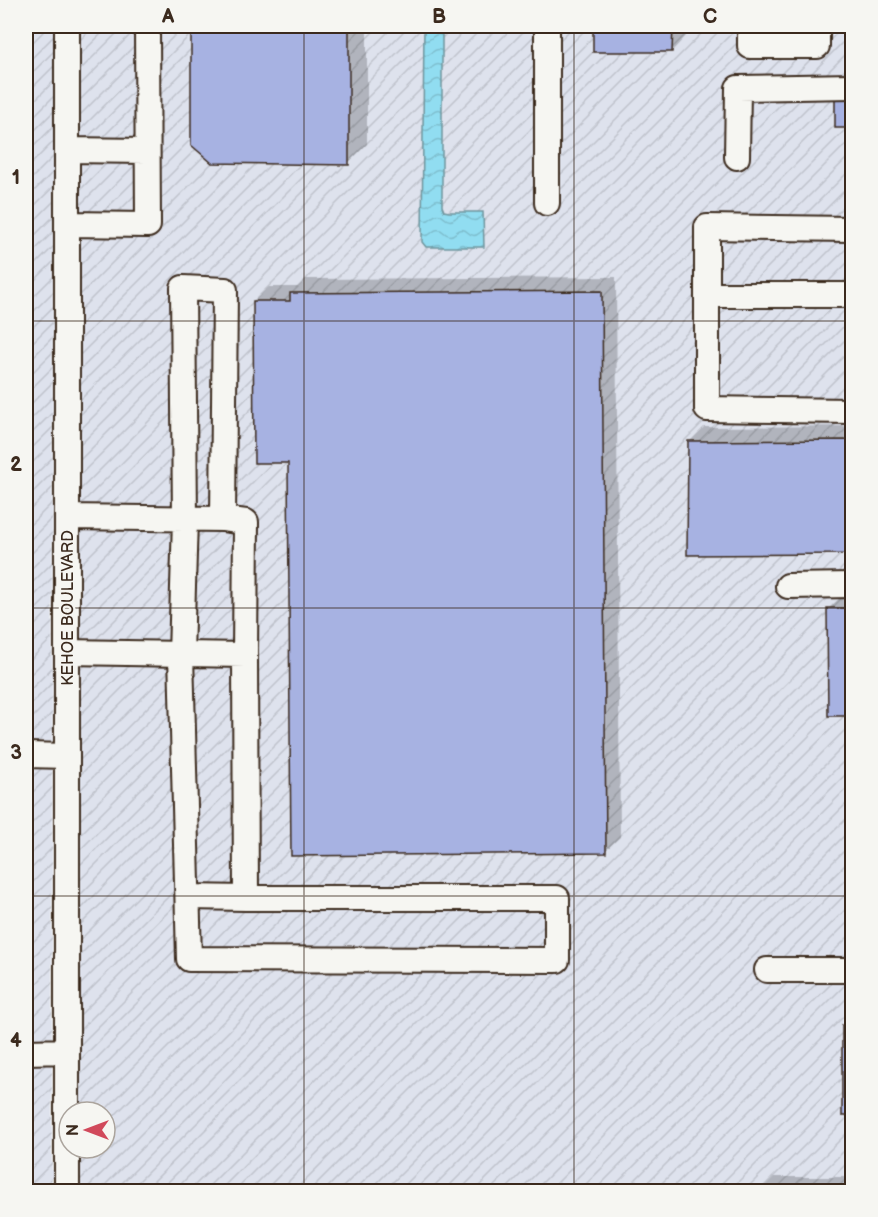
<svg xmlns="http://www.w3.org/2000/svg" width="878" height="1217" font-family="'Balsamiq Sans',sans-serif">
<defs>
<pattern id="industrial-furrows" width="10" height="10" patternUnits="userSpaceOnUse" patternTransform="scale(1.5)"><rect width="10" height="10" fill="#dee2ed"/><path d="M-1 1l2-2M0 10L10 0M9 11l2-2" fill="none" stroke="#bfc2cb"/></pattern>
<pattern id="water-waves" width="16" height="10" patternUnits="userSpaceOnUse" patternTransform="scale(1.5)"><rect width="16" height="10" fill="#91ddf1"/><path d="M0 5q4-4 8 0t8 0" fill="none" stroke="#7ebece"/></pattern>
</defs>
<rect width="100%" height="100%" fill="#f6f6f2"/>
<filter id="ink" filterUnits="userSpaceOnUse"><feTurbulence type="fractalNoise" baseFrequency=".0167" numOctaves="2"/><feDisplacementMap in="SourceGraphic" scale="12" xChannelSelector="R" yChannelSelector="G"/><feConvolveMatrix kernelMatrix="1 2 1 2 8 2 1 2 1" color-interpolation-filters="sRGB"/></filter>
<g filter="url(#ink)">
<!-- industrial -->
<path fill="url(#industrial-furrows)" d="M26 26H53L52 1192 26 1191Z
M80 26H852V1191L78 1192V1148H105V1112H78Z"/>
<!-- water -->
<path fill="url(#water-waves)" stroke="#6f959d" stroke-width="1.5" d="M424 26H442V206L444 211 449 212H483L484 247H426L422 242Z"/>
<!-- shadow -->
<path fill="#0003" d="M193 26H367V144L348 163 193 144Z
M595 26H687L686 36 672 51 595 50Z
M616 277 620 837 605 851 290 461 254 301 269 287H298L306 279Z
M852 426V552L689 553 690 441 704 427Z
M844 594H852V714L829 715V608Z
M852 1016V1115H844L843 1026Z
M774 1177H852V1192H759Z"/>
<!-- building -->
<path fill="#a7b2e2" stroke="#3b2a1e" stroke-width="1.5" d="M191 26H349V165L212 163 191 145Z
M593 26H673L672 52H593Z
M847 26H852V51H847Z
M835 92 852 93V128H835Z
M602 291 606 853 291 856 288 463H254L253 301H290V293Z
M852 440V554L687 555 688 441Z
M827 608H852V716H828Z
M842 1025H852V1116H842Z"/>
<g fill="none" stroke-linecap="round" stroke-linejoin="round">
<!-- minor casing -->
<g stroke="#3b2a1e" stroke-width="28">
<path id="minor" d="M67 26V1192
M750 26V46H817V26
M67 150 147 151
M737 157 738 88 852 86
M547 203V26
M67 224 148 225 147 26
M852 229 707 227V409L852 411
M707 295H852
M67 517 223 519 246 522 245 655
M788 586 852 585
M67 652 245 655 246 898H557V960L189 959 181 654 185 519 183 288 225 290 223 519
M26 755 67 756
M188 897 246 898
M767 970H852
M26 1052 67 1051"/>
</g>
<!-- minor -->
<use href="#minor" stroke="#f6f6f2" stroke-width="24"/>
</g>
</g>
<!-- grid -->
<path fill="none" stroke="#3b2a1e" stroke-width="1.5" stroke-opacity="0.55" d="M304 26V1192M574 26V1192M26 321H852M26 608H852M26 896H852"/>
<g text-anchor="middle" stroke-width="4.5" stroke-linejoin="round" paint-order="stroke">
<!-- street labels -->
<g font-size="16" fill="#3b2a1e" stroke="#f6f6f2">
<text transform="translate(67 608) rotate(-90)" y="6">KEHOE BOULEVARD</text>
</g>
</g>
<!-- margin -->
<rect width="878" height="1217" fill="none" stroke="#f6f6f2" stroke-width="66"/>
<!-- north arrow -->
<g transform="translate(87 1130) rotate(270)"><circle r="28" fill="#f6f6f2" stroke="#aba49d" stroke-width="1.5"/>
<path d="M0-4.5L10 22L0 15L-10 22Z" fill="#d1495b"/>
<text y="-9" font-size="16" font-weight="bold" text-anchor="middle" fill="#3b2a1e">N</text>
</g>
<rect x="33" y="33" width="812" height="1151" fill="none" stroke="#3b2a1e" stroke-width="2"/>
<g font-size="20" text-anchor="middle" font-weight="bold" fill="#3b2a1e">
<text x="168" y="23">A</text>
<text x="439" y="23">B</text>
<text x="710" y="23">C</text>
<text x="16" y="184">1</text>
<text x="16" y="471">2</text>
<text x="16" y="759">3</text>
<text x="16" y="1047">4</text>
</g>
</svg>
